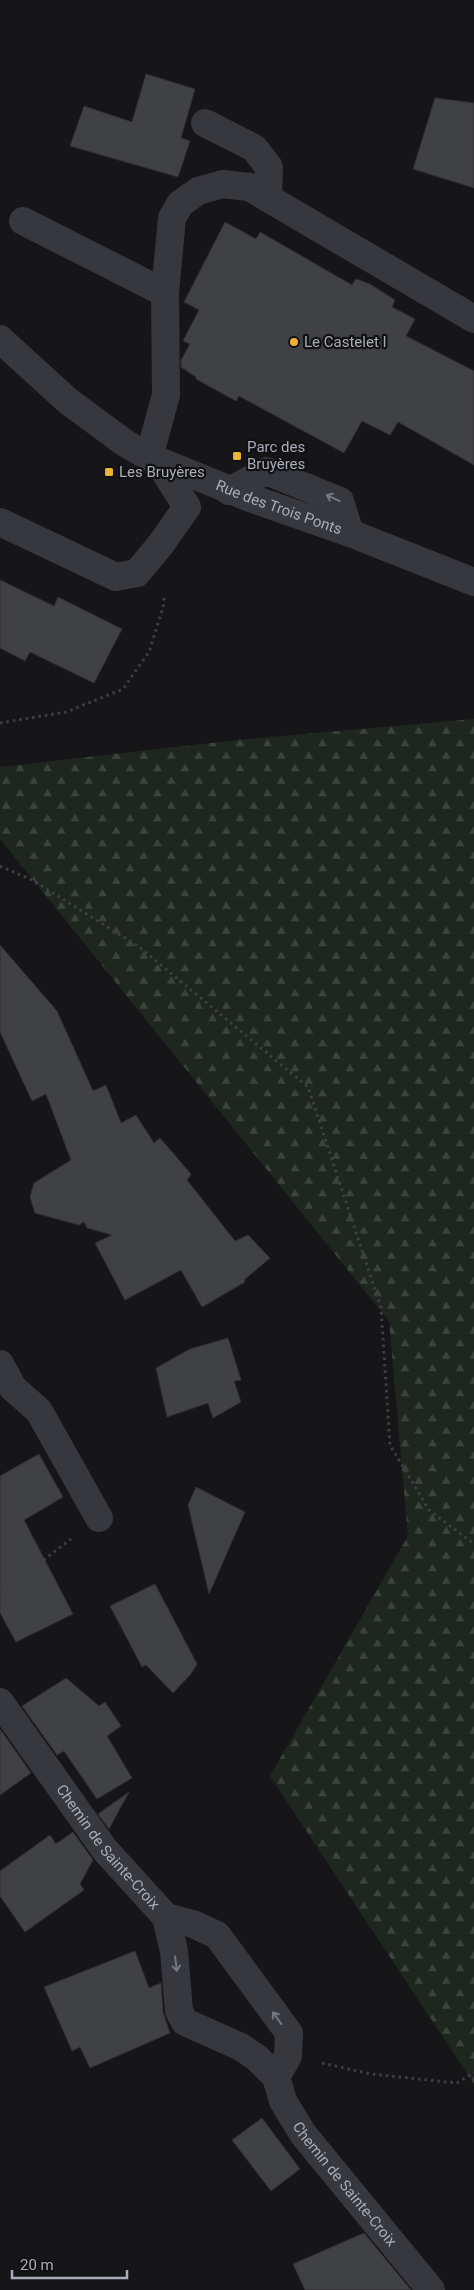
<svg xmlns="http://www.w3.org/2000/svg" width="474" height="2290" font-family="Roboto,sans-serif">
<defs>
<pattern id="forest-firs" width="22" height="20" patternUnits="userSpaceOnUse" patternTransform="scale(1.25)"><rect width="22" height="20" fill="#1e261f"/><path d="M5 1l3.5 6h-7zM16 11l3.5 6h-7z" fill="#3c433d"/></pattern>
</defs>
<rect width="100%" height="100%" fill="#161618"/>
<!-- forest -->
<path fill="url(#forest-firs)" d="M474 719V2084L270 1776 408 1536 389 1321 0 839V767L237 740Z"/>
<!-- building -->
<path fill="#404145" stroke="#303034" d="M146 74 195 89 181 138 190 141 178 177 70 146 84 106 132 122Z
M435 98 474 103V188L413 169Z
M225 222 256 239 260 232 352 285 356 279 370 284 395 300 392 307 415 319 406 336 474 371V465L398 422 390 435 362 421 344 453 239 396 236 401 196 379V377L181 367V360L190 344 183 341 199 310 184 302Z
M0 580 54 606 58 597 122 629 94 683 30 652 25 661 0 648Z
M0 945 57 1011 93 1091 106 1085 121 1123 136 1115 154 1143 160 1138 191 1174 187 1180 235 1241 248 1235 270 1258 244 1280 245 1282 202 1307 181 1270 125 1300 95 1243 112 1235 87 1228 84 1222 79 1225 35 1213 30 1197 34 1183 71 1160 46 1094 32 1101 0 1032Z
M228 1338 241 1380 234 1381 241 1402 213 1418 208 1403 167 1417 156 1368 190 1349Z
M39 1454 63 1497 24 1520 73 1614 16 1642 0 1613V1476Z
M196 1487 245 1512 209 1594 188 1505Z
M155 1584 197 1664 191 1674 173 1693 146 1665 142 1667 110 1606Z
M66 1678 99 1706 105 1702 121 1726 107 1736 132 1778 97 1799 64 1751 57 1755 22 1706Z
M0 1729 31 1773 0 1795Z
M129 1792 109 1829 98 1814Z
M73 1832 93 1860 80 1884 84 1890 25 1932 0 1896V1871L50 1835 56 1844Z
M135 1951 149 1988 161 1983 163 2012 170 2033 90 2068 80 2047 72 2051 44 1987Z
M262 2118 300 2169 271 2191 232 2140Z
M364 2233 411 2290H305L293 2264Z"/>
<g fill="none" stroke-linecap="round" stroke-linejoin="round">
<!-- path -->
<path stroke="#3d3f44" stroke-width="3" stroke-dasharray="2.5 4" stroke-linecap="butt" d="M0 723 66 712 123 689 149 652 164 604V596
M0 866 32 880 138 946 308 1087 381 1308 390 1445 429 1510 474 1544
M0 1588 20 1578 71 1539
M322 2063 371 2074 457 2083 474 2073"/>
<!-- minor -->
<g stroke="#37383d" stroke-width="28">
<path d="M205 123 254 148 269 167 268 198"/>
<path d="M23 221 165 293"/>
<path id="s1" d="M0 339 68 401 125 443 149 457 250 498 350 533 474 582"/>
<path d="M149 457 166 395 165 293 172 218 180 204 198 191 223 184 249 187 474 319"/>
<path d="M229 491 266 471 340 501 350 533"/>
<path d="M0 522 116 577 137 573 161 544 187 507 158 461"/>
<path d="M0 1364 13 1388 39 1411 99 1518"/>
<path id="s2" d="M0 1702 105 1850 166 1917 174 1951 179 2011 185 2022 241 2047 257 2058 276 2077 283 2101 303 2134 431 2290"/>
<path d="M166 1917 193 1924 217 1935 289 2033 288 2056 276 2077"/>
</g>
</g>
<!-- one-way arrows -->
<defs><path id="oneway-shaft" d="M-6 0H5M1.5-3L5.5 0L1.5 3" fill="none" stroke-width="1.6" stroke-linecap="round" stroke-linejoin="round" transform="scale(1.25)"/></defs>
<g stroke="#757881">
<use href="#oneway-shaft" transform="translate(333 498) rotate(-155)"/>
<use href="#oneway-shaft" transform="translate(176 1964) rotate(83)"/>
<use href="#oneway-shaft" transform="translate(277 2018) rotate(-126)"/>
</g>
<!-- markers -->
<g fill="#f2b134" stroke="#111113" stroke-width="2">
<circle cx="294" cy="342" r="5"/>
<rect x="232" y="451" width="10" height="10" rx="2.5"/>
<rect x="104" y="467" width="10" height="10" rx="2.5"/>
</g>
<g text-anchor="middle" stroke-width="4.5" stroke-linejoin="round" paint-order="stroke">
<!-- poi labels -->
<g font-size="15" fill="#a8adb8" stroke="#111113" text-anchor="start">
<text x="304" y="347">Le Castelet I</text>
<text x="247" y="452">Parc des<tspan x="247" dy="17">Bruyères</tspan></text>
<text x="119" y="477">Les Bruyères</text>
</g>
<!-- street labels -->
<g font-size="15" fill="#a8adb8" stroke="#111113">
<text dy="5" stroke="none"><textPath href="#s1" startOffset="330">Rue des Trois Ponts</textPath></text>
<text dy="5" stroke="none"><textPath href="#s2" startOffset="181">Chemin de Sainte-Croix</textPath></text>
<text dy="5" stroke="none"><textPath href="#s2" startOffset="616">Chemin de Sainte-Croix</textPath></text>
</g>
</g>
<!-- scale -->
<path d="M12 2270v8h115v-8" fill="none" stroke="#a8adb8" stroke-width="2.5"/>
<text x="20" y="2270" font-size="15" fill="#a8adb8" stroke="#111113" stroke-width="4" paint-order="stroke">20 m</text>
</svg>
